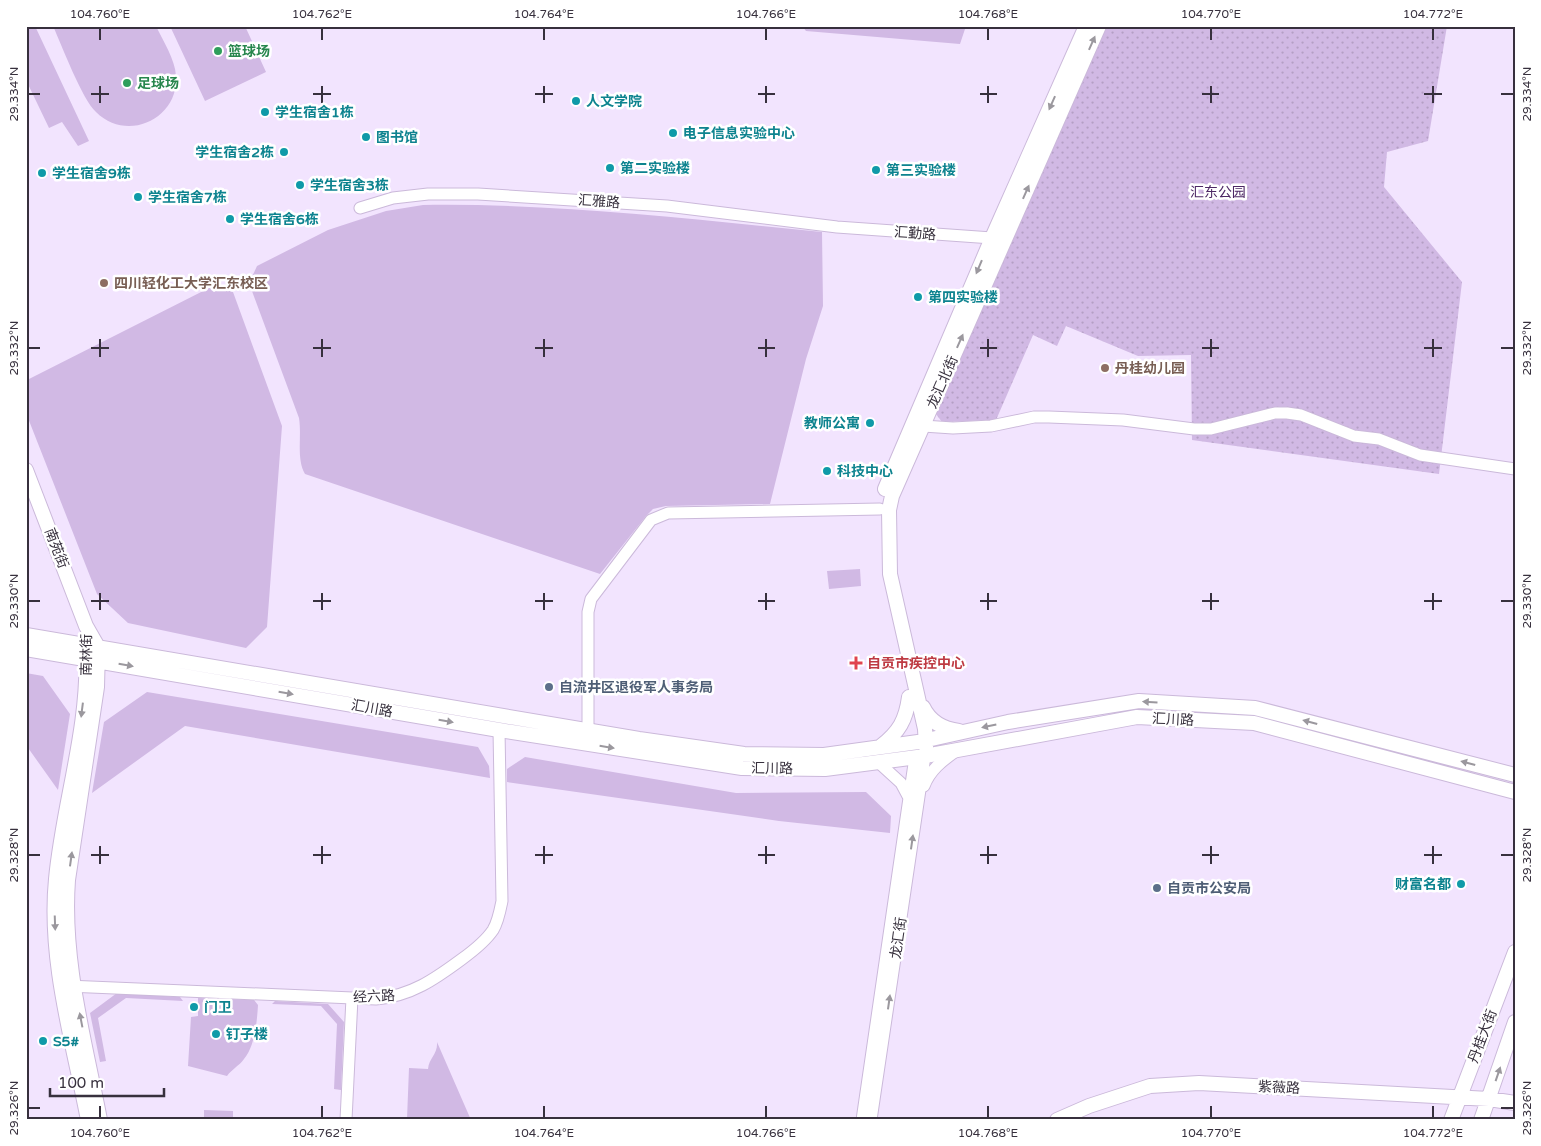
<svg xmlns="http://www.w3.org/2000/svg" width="1541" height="1146" font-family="'Varela Round','Noto Sans SC',sans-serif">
<defs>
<pattern id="park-dots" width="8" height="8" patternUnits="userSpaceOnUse" patternTransform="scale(1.25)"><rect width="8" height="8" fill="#d1b9e4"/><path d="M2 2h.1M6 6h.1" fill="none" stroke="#b49fc4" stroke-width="1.8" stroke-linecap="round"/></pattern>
</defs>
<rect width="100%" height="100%" fill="#f2e4fe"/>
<!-- grass -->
<path fill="#d1b9e4" d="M26 26H35L89 141 78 146 62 122 49 128 26 80Z
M53 26H156C163 41 175 59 176 76 179 119 127 143 96 112 82 99 62 46 53 26Z
M170 26H245L266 72 205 101Z
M802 26H966L960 44 806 31Z
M423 205C556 203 690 219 822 232L823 306 806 359 770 504 666 506 653 509 646 516 600 574 305 474C296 458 302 437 299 418L249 283 257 266 328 230 386 211Z
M213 286 233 292 282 426 267 627 246 648 128 623 97 594 26 413V388L29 379Z
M860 569 861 586 829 589 827 571Z
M26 673 43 676 70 714 58 790 26 745Z
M147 692 478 747 489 766 490 778 185 726 92 793 104 722Z
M525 757 736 793 866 792 891 816 890 833 779 821 507 782V769Z
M117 993 180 997 183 1001 126 998 98 1018 106 1061 100 1062 90 1013Z
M198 998 254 1000 258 1005C257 1021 255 1046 244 1059 239 1066 232 1069 227 1076L188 1066 191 1017 198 1016Z
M275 1001 328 1004 344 1022 341 1090 334 1089 337 1024 321 1006 272 1004Z
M437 1042 471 1120H404L407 1119 409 1068 428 1069C429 1058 438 1054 437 1042Z
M204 1110 233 1111V1120H204Z"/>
<!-- park -->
<path fill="url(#park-dots)" d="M1106 26H1447L1428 141 1387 152 1384 187 1462 282 1439 474 1192 440 1191 355 1138 356 1066 326 1057 346 1033 335 996 420 942 422 936 414Z"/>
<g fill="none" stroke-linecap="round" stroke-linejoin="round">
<!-- minor casing -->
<g stroke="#cbb9da" stroke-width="13">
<path id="minor" d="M360 208 393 198 428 194H478L667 206 837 227 992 238
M923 426 953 428 991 426 1034 417H1049L1123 420 1194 429H1211L1275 413H1287L1301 415 1354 436 1379 439 1420 455 1515 469
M588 730V612L591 599 651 520 668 513 880 509
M878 762 901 783 909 798
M924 786C930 770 942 761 956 751
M67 986 376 999C411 996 435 979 462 959 473 951 485 942 493 930 498 922 500 911 502 901L499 730
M346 1120 352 998
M862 1120 915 757
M871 1120 925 756"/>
</g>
<!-- major casing -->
<g stroke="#cbb9da" stroke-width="16">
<path id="major" d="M26 470 86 626 98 647 97 687 68 880C62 961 85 1041 100 1120
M885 489 992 238 1086 26
M26 635 639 739 744 754 824 755 918 742 1008 722 1139 701 1255 708 1515 775
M26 649 499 730 742 768 825 769 925 756 1137 717 1254 723 1515 792
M86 650C90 727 63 803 56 879 48 959 73 1042 88 1120
M923 707C930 722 943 729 959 731
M881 746C899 732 906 720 909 697
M926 747 925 729 890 574 889 510 892 496 1099 26
M1057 1120 1089 1106 1150 1086 1199 1083 1489 1099 1515 1103
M1451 1120 1515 952
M1481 1120 1515 1022"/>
</g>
<!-- minor -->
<use href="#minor" stroke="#fff" stroke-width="11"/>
<!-- major -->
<use href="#major" stroke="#fff" stroke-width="14"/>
</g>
<!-- one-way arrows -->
<defs><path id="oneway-solid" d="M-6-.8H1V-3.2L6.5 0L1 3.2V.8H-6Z" transform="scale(1.25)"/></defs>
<g fill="#9b989e">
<use href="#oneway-solid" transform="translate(1092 43) rotate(-66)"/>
<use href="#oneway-solid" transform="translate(1052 103) rotate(114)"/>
<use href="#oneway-solid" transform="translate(1026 192) rotate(-66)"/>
<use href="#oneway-solid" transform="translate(979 267) rotate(113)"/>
<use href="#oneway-solid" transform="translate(960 341) rotate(-66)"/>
<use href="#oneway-solid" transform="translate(126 665) rotate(10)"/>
<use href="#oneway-solid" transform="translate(286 693) rotate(10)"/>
<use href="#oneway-solid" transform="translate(1150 702) rotate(-177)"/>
<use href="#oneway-solid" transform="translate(82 710) rotate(97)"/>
<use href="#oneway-solid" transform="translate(446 721) rotate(10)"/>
<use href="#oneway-solid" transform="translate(1310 722) rotate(-165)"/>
<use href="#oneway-solid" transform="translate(989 726) rotate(168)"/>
<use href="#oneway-solid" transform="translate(607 747) rotate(9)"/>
<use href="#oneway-solid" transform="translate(1468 763) rotate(-165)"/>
<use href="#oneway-solid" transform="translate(912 842) rotate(-82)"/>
<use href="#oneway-solid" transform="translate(71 859) rotate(-82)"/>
<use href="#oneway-solid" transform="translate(55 923) rotate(88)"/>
<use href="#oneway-solid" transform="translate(889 1002) rotate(-82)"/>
<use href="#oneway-solid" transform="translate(81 1020) rotate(-101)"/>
<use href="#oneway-solid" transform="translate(1498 1074) rotate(-71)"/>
</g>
<!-- ticks -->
<path fill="none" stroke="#37303d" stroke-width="2" d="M100 28V40M322 28V40M544 28V40M766 28V40M988 28V40M1211 28V40M1433 28V40M100 86V103M322 86V103M544 86V103M766 86V103M988 86V103M1211 86V103M1433 86V103M28 94H40M91 94H109M313 94H331M535 94H553M758 94H775M980 94H997M1202 94H1219M1424 94H1442M1501 94H1514M100 339V357M322 339V357M544 339V357M766 339V357M988 339V357M1211 339V357M1433 339V357M28 348H40M91 348H109M313 348H331M535 348H553M758 348H775M980 348H997M1202 348H1219M1424 348H1442M1501 348H1514M100 593V610M322 593V610M544 593V610M766 593V610M988 593V610M1211 593V610M1433 593V610M28 601H40M91 601H109M313 601H331M535 601H553M758 601H775M980 601H997M1202 601H1219M1424 601H1442M1501 601H1514M100 846V864M322 846V864M544 846V864M766 846V864M988 846V864M1211 846V864M1433 846V864M28 855H40M91 855H109M313 855H331M535 855H553M758 855H775M980 855H997M1202 855H1219M1424 855H1442M1501 855H1514M100 1106V1118M322 1106V1118M544 1106V1118M766 1106V1118M988 1106V1118M1211 1106V1118M1433 1106V1118M28 1108H40M1501 1108H1514"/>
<!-- markers -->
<g fill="#2e9e5b" stroke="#fff" stroke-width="2">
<circle cx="218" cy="51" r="5"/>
<circle cx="127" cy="83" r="5"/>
</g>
<g fill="#0f9aa8" stroke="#fff" stroke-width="2">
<circle cx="576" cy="101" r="5"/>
<circle cx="265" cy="112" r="5"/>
<circle cx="673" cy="133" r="5"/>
<circle cx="366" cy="137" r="5"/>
<circle cx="284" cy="152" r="5"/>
<circle cx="610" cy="168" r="5"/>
<circle cx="876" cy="170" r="5"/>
<circle cx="42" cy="173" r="5"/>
<circle cx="300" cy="185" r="5"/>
<circle cx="138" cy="197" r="5"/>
<circle cx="230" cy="219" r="5"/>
<circle cx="918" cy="297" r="5"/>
<circle cx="870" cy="423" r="5"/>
<circle cx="827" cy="471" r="5"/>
<circle cx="1461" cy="884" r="5"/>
<circle cx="194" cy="1007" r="5"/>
<circle cx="216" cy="1034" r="5"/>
<circle cx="43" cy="1041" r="5"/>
</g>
<g fill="#8d6e63" stroke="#fff" stroke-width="2">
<circle cx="104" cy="283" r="5"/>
<circle cx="1105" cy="368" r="5"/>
</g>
<path fill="#e0444e" stroke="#fff" stroke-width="2" d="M853.5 655.5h5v5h5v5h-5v5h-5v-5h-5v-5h5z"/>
<g fill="#5c6f8a" stroke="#fff" stroke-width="2">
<circle cx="549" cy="687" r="5"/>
<circle cx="1157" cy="888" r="5"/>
</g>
<g text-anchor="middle" stroke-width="5" stroke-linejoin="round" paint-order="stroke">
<!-- leisure labels -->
<g font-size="14" font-weight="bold" fill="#27864d" stroke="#fff" text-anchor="start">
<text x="228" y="56">篮球场</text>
<text x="137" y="88">足球场</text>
</g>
<!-- culture labels -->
<g font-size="14" font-weight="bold" fill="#0d838f" stroke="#fff" text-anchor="start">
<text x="586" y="106">人文学院</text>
<text x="275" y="117">学生宿舍1栋</text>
<text x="683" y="138">电子信息实验中心</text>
<text x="376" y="142">图书馆</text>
<text x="274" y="157" text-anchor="end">学生宿舍2栋</text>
<text x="620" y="173">第二实验楼</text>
<text x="886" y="175">第三实验楼</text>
<text x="52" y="178">学生宿舍9栋</text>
<text x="310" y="190">学生宿舍3栋</text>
<text x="148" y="202">学生宿舍7栋</text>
<text x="240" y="224">学生宿舍6栋</text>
<text x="928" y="302">第四实验楼</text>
<text x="860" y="428" text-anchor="end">教师公寓</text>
<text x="837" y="476">科技中心</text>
<text x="1451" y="889" text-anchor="end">财富名都</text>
<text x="204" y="1012">门卫</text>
<text x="226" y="1039">钉子楼</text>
<text x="53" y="1046">S5#</text>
</g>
<!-- park labels -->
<g font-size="14" fill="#4d2865" stroke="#fff">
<text x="1218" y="197">汇东公园</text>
</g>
<!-- street labels -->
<g font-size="14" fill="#37303d" stroke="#fff">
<text transform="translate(599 201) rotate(4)" y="5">汇雅路</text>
<text transform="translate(915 233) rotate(4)" y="5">汇勤路</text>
<text transform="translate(942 382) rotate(-66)" y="5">龙汇北街</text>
<text transform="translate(57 548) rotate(69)" y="5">南苑街</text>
<text transform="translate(86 655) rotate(-89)" y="5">南林街</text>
<text transform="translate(372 708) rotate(10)" y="5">汇川路</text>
<text transform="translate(1173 719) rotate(3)" y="5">汇川路</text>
<text transform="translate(772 768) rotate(1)" y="5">汇川路</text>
<text transform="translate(898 938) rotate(-82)" y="5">龙汇街</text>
<text transform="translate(374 996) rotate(-3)" y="5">经六路</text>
<text transform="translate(1482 1036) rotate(-69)" y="5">丹桂大街</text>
<text transform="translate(1279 1087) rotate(3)" y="5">紫薇路</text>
</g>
<!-- education labels -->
<g font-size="14" font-weight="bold" fill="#785e54" stroke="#fff" text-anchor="start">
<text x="114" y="288">四川轻化工大学汇东校区</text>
<text x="1115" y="373">丹桂幼儿园</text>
</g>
<!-- health labels -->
<g font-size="14" font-weight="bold" fill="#be3a42" stroke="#fff" text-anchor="start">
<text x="867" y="668">自贡市疾控中心</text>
</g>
<!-- service labels -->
<g font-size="14" font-weight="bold" fill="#4e5e75" stroke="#fff" text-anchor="start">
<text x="559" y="692">自流井区退役军人事务局</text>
<text x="1167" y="893">自贡市公安局</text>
</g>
</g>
<!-- border -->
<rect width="1541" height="1146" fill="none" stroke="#ffffff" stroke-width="55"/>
<!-- scale -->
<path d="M50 1088v8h114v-8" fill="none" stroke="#37303d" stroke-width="2.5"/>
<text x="58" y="1088" font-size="15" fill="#37303d" stroke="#ffffff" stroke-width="4" paint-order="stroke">100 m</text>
<rect x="28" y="28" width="1486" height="1090" fill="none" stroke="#37303d" stroke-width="2"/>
<g font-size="12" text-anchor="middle" fill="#37303d">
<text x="100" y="18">104.760°E</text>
<text x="322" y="18">104.762°E</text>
<text x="544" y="18">104.764°E</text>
<text x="766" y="18">104.766°E</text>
<text x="988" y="18">104.768°E</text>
<text x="1211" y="18">104.770°E</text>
<text x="1433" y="18">104.772°E</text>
<text transform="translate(14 94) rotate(-90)" y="4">29.334°N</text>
<text transform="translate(1527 94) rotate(-90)" y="4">29.334°N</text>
<text transform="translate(14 348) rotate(-90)" y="4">29.332°N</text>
<text transform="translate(1527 348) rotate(-90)" y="4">29.332°N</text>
<text transform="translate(14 601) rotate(-90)" y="4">29.330°N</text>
<text transform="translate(1527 601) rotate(-90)" y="4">29.330°N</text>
<text transform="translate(14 855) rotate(-90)" y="4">29.328°N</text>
<text transform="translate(1527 855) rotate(-90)" y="4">29.328°N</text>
<text transform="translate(14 1108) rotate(-90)" y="4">29.326°N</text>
<text transform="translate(1527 1108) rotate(-90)" y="4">29.326°N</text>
<text x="100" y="1137">104.760°E</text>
<text x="322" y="1137">104.762°E</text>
<text x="544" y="1137">104.764°E</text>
<text x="766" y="1137">104.766°E</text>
<text x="988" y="1137">104.768°E</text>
<text x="1211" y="1137">104.770°E</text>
<text x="1433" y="1137">104.772°E</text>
</g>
</svg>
